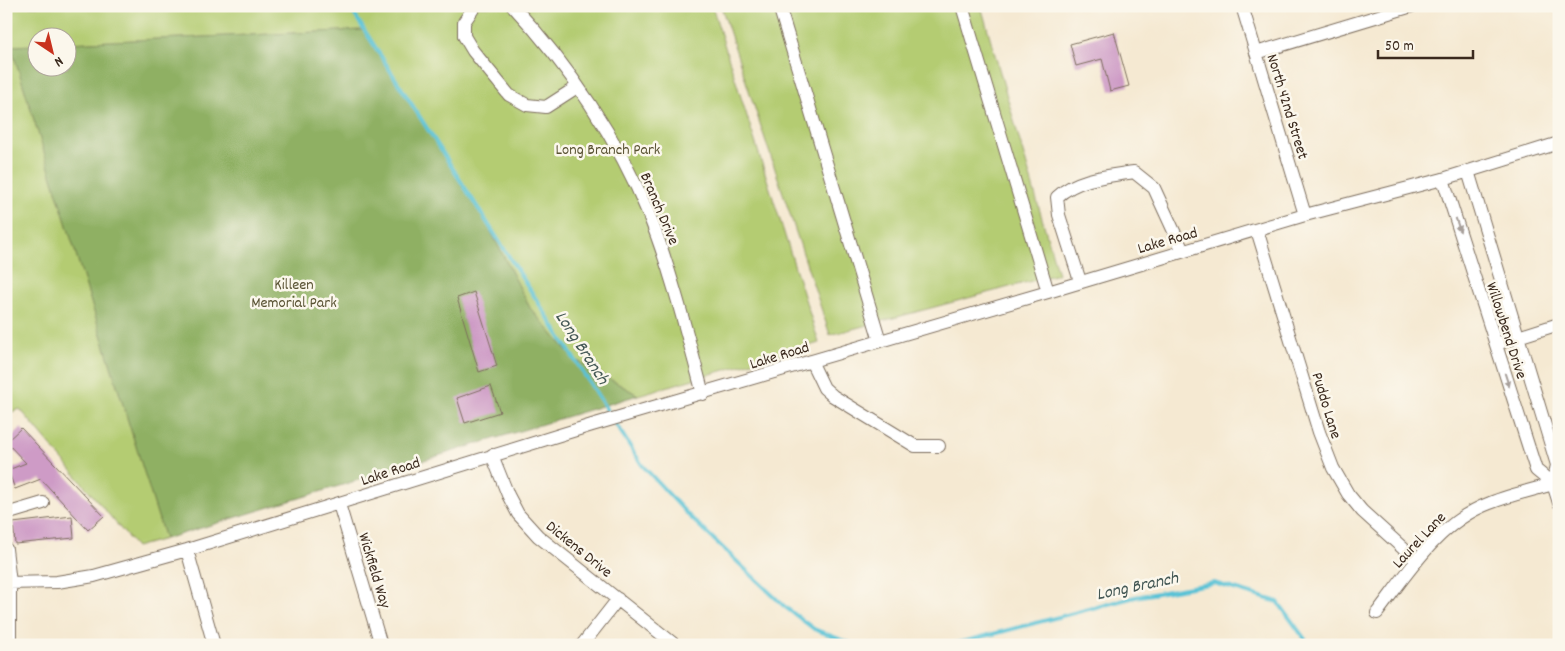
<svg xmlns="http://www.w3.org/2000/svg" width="1565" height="651" font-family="Dekko,sans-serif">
<rect width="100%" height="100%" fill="#fbf7ec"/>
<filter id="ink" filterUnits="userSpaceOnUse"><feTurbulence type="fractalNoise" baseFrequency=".02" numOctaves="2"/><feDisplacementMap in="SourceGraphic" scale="10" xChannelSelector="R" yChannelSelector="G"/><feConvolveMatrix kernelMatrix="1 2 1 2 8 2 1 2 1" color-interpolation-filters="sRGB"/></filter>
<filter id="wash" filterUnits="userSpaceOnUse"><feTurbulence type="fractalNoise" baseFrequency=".0096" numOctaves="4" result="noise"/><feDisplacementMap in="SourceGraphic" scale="20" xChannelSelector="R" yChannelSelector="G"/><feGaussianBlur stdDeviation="1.12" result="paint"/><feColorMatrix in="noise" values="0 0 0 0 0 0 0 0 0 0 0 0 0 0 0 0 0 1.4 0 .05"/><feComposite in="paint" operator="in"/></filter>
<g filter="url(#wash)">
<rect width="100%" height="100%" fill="#f5e9d2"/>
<!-- green -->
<path fill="#b4cc72" stroke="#787b48" d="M6 6H712L819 343 638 395 574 359 530 308 487 224 363 30 68 43V38H38L37 45 11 46 165 539 136 547 20 409 6 414Z
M721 6H981L1058 274 830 335Z"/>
<!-- forest -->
<path fill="#8fb064" stroke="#656d41" d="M363 30 487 224 530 308 574 359 638 395 165 539 11 46 37 45 38 68H68V43Z"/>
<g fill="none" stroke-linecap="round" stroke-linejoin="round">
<!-- stream -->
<path stroke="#59c2d6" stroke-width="4" d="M349 6 642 465 689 516 785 607 814 629 855 645
M951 645 1135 597 1214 583 1278 602 1309 645"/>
</g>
<g id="blocks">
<!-- building -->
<path fill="#ce9bc6" d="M1114 32 1129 86 1110 91 1102 59 1076 66 1070 44Z
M474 292 497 366 479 372 457 298Z
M491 386 500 412 465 423 457 398Z
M21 428 104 516 88 530 41 479 15 489 8 470 26 463 6 442Z
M72 516 74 538 15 544 13 523Z"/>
</g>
</g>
<g filter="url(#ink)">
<use href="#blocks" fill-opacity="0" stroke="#7c6d5d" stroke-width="1"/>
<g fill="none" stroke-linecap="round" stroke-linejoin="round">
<!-- minor casing -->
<g stroke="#7c6d5d" stroke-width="14">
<path id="minor" d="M475 6 464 22V36L473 51 509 95 527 105 546 107 577 87
M513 6C569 66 618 139 649 215 672 273 687 334 703 394
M779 6 880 341
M962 6 1048 292
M1242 6 1305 215
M1256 53 1412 6
M1468 171 1557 465 1553 484 1559 503
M1443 179 1536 470 1553 484
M1257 230 1319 432 1333 468 1348 494 1362 511 1417 561
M1080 281 1059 215 1057 197C1077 178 1108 176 1134 172L1154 188 1183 251
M1496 344 1559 324
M811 361 824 388 833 396 915 446H939
M492 455 508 495 518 514 538 536 675 645
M339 504 381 645
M6 514 43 503
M6 549 10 583V645
M187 550 214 645
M6 583 57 582 94 576 187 550 592 425 1048 292 1305 215 1443 179 1559 143
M1377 613C1409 571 1439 522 1490 503 1510 495 1532 490 1553 484
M582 645 618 599"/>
</g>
<!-- minor -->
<use href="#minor" stroke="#fff" stroke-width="12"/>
</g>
<!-- one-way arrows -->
<defs><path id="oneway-solid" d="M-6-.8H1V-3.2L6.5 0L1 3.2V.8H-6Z" transform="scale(1.25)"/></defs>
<g fill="#a79f9a">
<use href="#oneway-solid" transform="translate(1458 225) rotate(72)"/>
<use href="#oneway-solid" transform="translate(1507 380) rotate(72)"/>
</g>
</g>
<g text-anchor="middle" stroke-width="5" stroke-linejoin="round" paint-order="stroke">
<!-- street labels -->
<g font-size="16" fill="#3b2a1e" stroke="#fbf7ec">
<text transform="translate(1289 106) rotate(73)" y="6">North 42nd Street</text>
<text transform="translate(661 208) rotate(67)" y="6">Branch Drive</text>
<text transform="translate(1167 239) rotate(-16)" y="6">Lake Road</text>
<text transform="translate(1508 330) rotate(72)" y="6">Willowbend Drive</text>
<text transform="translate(779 354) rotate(-17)" y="6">Lake Road</text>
<text transform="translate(1328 405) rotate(73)" y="6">Puddo Lane</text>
<text transform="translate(390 470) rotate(-18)" y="6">Lake Road</text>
<text transform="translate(1418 539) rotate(-47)" y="6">Laurel Lane</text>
<text transform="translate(580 548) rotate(39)" y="6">Dickens Drive</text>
<text transform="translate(376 570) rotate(73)" y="6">Wickfield Way</text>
</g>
<!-- park labels -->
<g font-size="16" fill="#595233" stroke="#fbf7ec">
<text x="608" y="154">Long Branch Park</text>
<text x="294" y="289">Killeen<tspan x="294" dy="18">Memorial Park</tspan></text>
</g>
<!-- water labels -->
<g font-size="18" font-style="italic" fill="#445855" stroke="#fbf7ec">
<text transform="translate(583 347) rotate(57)" y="6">Long Branch</text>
<text transform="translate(1137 585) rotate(-12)" y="6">Long Branch</text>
</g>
</g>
<!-- margin -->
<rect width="1565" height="651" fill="none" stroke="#fbf7ec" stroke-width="25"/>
<!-- north arrow -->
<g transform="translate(52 52) rotate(145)"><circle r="24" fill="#fbf7ec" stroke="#aea59a"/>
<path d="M0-4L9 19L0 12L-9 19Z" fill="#c8321e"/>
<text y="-8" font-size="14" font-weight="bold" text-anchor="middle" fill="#3b2a1e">N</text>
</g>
<!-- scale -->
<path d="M1378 50v8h95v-8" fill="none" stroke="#3b2a1e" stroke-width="2.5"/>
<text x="1385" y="50" font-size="15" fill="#3b2a1e" stroke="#fbf7ec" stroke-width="4" paint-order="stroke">50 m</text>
</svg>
